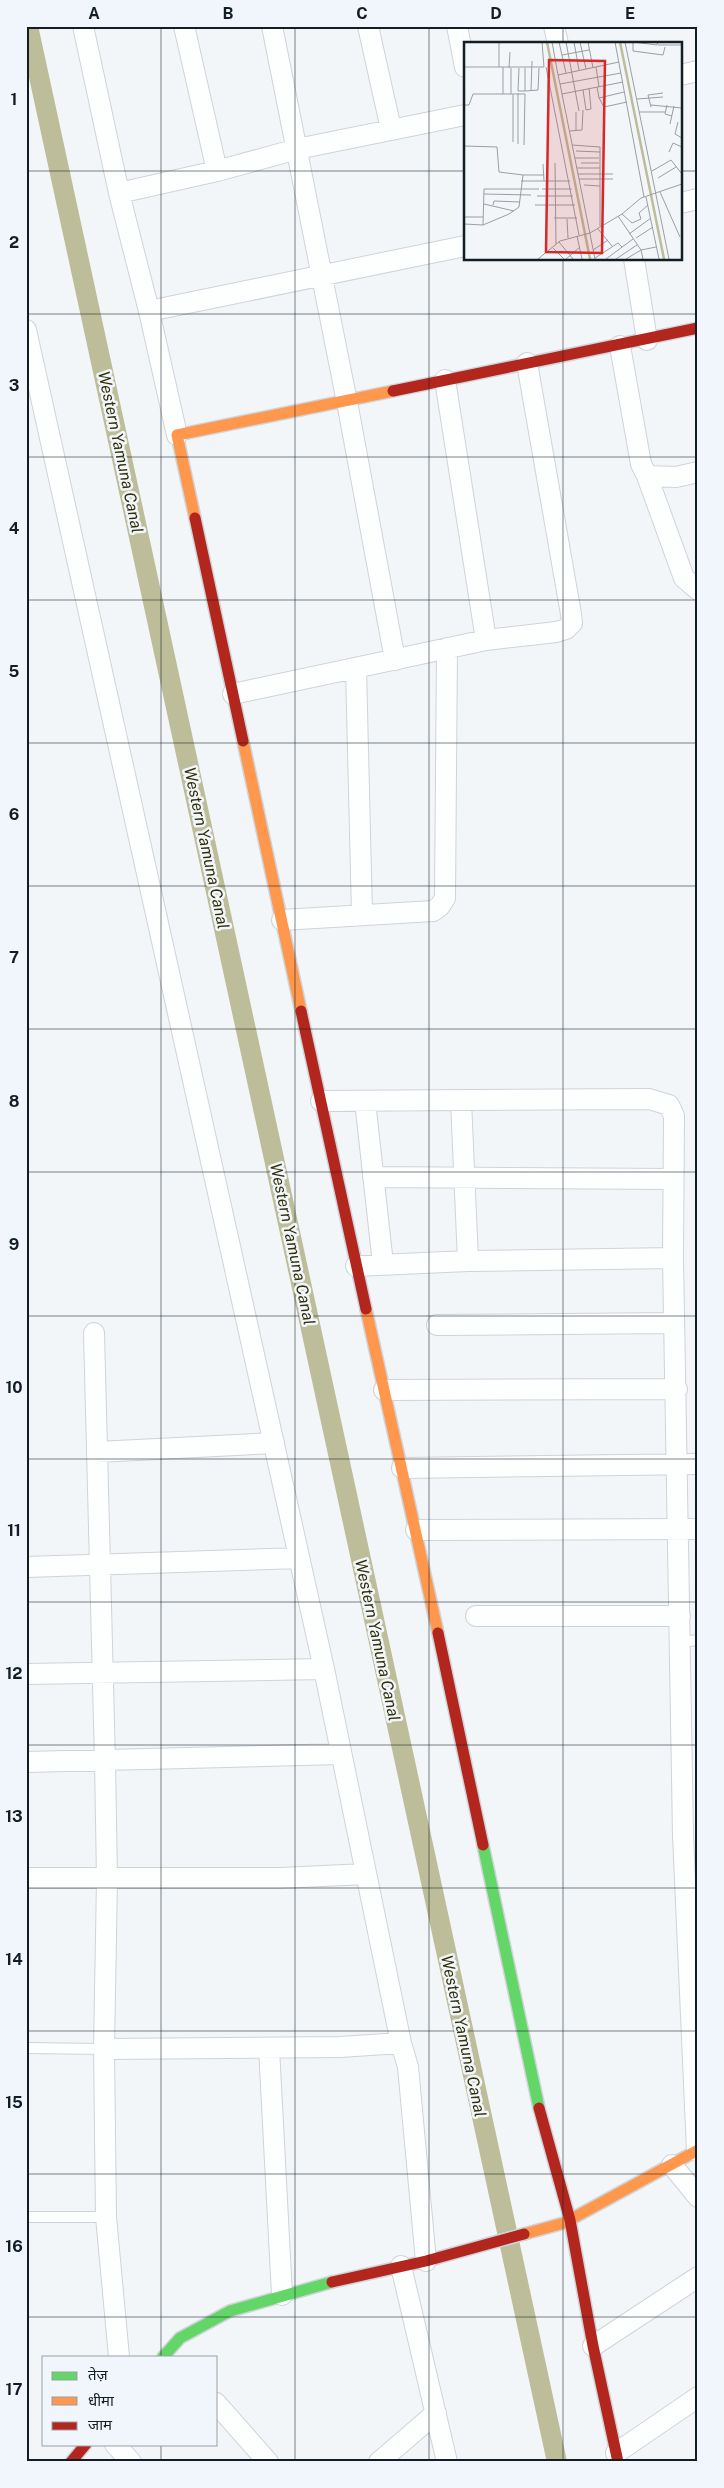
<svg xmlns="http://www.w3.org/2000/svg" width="724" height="2488" font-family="'Public Sans','Noto Sans Devanagari',sans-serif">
<rect width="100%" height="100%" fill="#f3f6f8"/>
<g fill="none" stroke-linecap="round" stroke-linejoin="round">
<!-- canal -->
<path stroke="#bebd9a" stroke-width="20" d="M28 26 557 2462"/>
<!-- lane casing -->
<g stroke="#ced4da" stroke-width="12">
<path id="lane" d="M681 1642 698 1640
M26 2048 104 2049
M26 2217H106"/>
</g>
<!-- street casing -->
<g stroke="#ced4da" stroke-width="22">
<path id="street" d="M83 26 119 193
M184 26 217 171
M272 26 347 402 395 660
M368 26 391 129
M457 26 465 67
M554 26 558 44
M680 75 698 71
M680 203 698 199
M634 259 647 340
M149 311 119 193 217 171 297 149 465 115
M26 330 324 1669 401 2043 408 2067 426 2261
M620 346 641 464 647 476 676 477 698 472
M445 380 486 640 556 632 566 629 572 623 571 614 527 363
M177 435 149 311 465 246
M647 476 684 578 698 590
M356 668 362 915
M233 694 486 640
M282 920 433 911 440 906 445 898 447 648
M461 1100 468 1261
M321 1101 649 1099 669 1105 674 1116 673 1258 683 1835 697 2151
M365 1101 383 1264
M373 1177 673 1179
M356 1266 468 1261 673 1258
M437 1325 674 1323
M94 1333 105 1761 107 1879 104 2049 106 2217 119 2357
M384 1390 677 1389
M97 1452 274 1443
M402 1468 698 1464
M416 1530 698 1529
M26 1567 299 1558
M476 1616H680
M26 1674 324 1669
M26 1762 341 1754
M26 1878H280L366 1874
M269 2048 282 2295
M104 2049 340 2047 401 2043
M672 2165 698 2197
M401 2266 447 2462
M593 2346 698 2277
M216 2403 268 2462
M115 2444 131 2462
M616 2453 698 2397
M379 2462 436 2413"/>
</g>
<!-- fast casing -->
<g stroke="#ced4da" stroke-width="14">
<path id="fast" d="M483 1845 539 2108
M163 2357 180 2338 230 2311 332 2282"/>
</g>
<!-- slow casing -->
<g stroke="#ced4da" stroke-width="14">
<path id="slow" d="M195 518 177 435 393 391
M243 741 301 1011
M366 1309 438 1633
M524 2234 564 2223 698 2150"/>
</g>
<!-- jam casing -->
<g stroke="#ced4da" stroke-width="14">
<path id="jam" d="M393 391 698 328
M195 518 243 741
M301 1011 366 1309
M438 1633 483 1845
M539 2108 570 2220 593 2346 618 2462
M332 2282 426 2261 524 2234
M71 2462 86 2444"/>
</g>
<!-- lane -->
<use href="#lane" stroke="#fdfefe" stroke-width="10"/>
<!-- street -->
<use href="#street" stroke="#fdfefe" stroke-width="20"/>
<!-- fast -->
<use href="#fast" stroke="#63d668" stroke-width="11"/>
<!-- slow -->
<use href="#slow" stroke="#ff974d" stroke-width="11"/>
<!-- jam -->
<use href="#jam" stroke="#b3261e" stroke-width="11"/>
</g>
<!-- grid -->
<path fill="none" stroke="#121d26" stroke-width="1" stroke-opacity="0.55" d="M161 26V2357M295 26V2462M429 26V2462M563 26V44M26 171H465M680 171H698M563 259V2462M26 314H698M26 457H698M26 600H698M26 743H698M26 886H698M26 1029H698M26 1172H698M26 1316H698M26 1459H698M26 1602H698M26 1745H698M26 1888H698M26 2031H698M26 2174H698M26 2317H698M161 2444V2462"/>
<g text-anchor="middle" stroke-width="5" stroke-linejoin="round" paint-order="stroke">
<!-- water labels -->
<g font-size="16" font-style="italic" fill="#332f05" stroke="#f0f6fb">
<text transform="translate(121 452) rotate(78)" y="6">Western Yamuna Canal</text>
<text transform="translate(207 848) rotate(78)" y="6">Western Yamuna Canal</text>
<text transform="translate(293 1244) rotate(78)" y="6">Western Yamuna Canal</text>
<text transform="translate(378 1640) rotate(78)" y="6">Western Yamuna Canal</text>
<text transform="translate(464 2036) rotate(78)" y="6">Western Yamuna Canal</text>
</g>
</g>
<!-- overview -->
<g transform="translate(464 42)">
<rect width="218" height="218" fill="#f3f6f8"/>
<path fill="none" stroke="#bebd9a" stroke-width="2.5" d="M83 0 126 217M156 0 200 217"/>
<path fill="none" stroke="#999fa4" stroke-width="1" d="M88 0 94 33M95 0 102 31M102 0 115 69M110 0 115 28M116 0 122 27M124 0 129 26M151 0 180 155M161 0 205 217M169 0 193 3 194 0M169 1V9L199 13 201 5M194 3H218M98 13 125 8M0 25H80L78 0M35 25V0M82 25 115 193M132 25 135 45M45 26 46 10M55 26 54 49H61L74 48 75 26M96 42 94 33 155 20M133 45 135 56 160 50M119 48 122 68 127 67 125 46M61 49V26M67 49 68 19M54 51V102M39 52V25M47 52V26M98 52 96 42 157 31M135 56 140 65 163 60M173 57 199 55M0 63H5L9 52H61L60 103M187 63 218 66M203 63 201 72 208 74M187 65 184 53 199 51M112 70V89M175 70H201M214 80 211 92 218 96M206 82 210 64M106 89 118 88 119 68M49 100V52M108 103 136 105V184M0 104 33 105 35 130 59 133M112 109 136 110M205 110 209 101 218 105M111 116H135M91 121 92 202M117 121H135M79 122 80 139M113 126H136M188 129 207 118 218 132M114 132H149M194 136 212 125M115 137H149M57 139H106M120 143 136 144M78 147H108M196 150 216 195M20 152 67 153M73 154H109M182 155 195 217M20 162 50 169M29 163 30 159 56 160M71 163H111M158 172 168 181 177 177 175 171 184 163M154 174 177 208 179 217M0 175H19M90 176H113M103 177 104 196M0 182 19 183 45 172 55 165 59 133H80M19 183 20 147H75M134 187 148 204M165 192 187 176M113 194 118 217M172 196 189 185M95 200 109 217M89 206 100 217M129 208 144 198M131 216 154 201 158 205M74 217 96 199 126 191 158 172 177 156 218 142M102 217 116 205M131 217 98 52 159 40M142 217 169 197M152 217 173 203M162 217 177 208 192 205"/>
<path fill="#d62828" fill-opacity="0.15" stroke="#d62828" stroke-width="2.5" d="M85 18 141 19 138 211 82 210Z"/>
<rect width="218" height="218" fill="none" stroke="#121d26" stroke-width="2.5"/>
</g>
<!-- border -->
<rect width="724" height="2488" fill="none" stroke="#f0f6fb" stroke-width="55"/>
<!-- legend -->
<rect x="42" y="2356" width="175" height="90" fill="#f0f6fb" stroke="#979fa6"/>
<rect x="52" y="2372" width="25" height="8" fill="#63d668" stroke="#979fa6"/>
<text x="88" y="2380" font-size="15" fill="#121d26">तेज़</text>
<rect x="52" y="2397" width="25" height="8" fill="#ff974d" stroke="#979fa6"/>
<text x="88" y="2406" font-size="15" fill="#121d26">धीमा</text>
<rect x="52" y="2422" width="25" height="8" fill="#b3261e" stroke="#979fa6"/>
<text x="88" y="2430" font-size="15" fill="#121d26">जाम</text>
<rect x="28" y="28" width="668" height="2432" fill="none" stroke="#121d26" stroke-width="2"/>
<g font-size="16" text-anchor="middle" font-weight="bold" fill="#121d26">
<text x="94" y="19">A</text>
<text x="228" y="19">B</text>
<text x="362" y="19">C</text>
<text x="496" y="19">D</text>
<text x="630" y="19">E</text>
<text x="14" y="105">1</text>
<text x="14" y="248">2</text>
<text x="14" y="391">3</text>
<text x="14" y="534">4</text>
<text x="14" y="677">5</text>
<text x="14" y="820">6</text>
<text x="14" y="963">7</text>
<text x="14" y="1107">8</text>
<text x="14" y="1250">9</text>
<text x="14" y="1393">10</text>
<text x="14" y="1536">11</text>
<text x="14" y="1679">12</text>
<text x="14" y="1822">13</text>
<text x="14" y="1965">14</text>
<text x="14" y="2108">15</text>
<text x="14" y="2252">16</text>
<text x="14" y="2395">17</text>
</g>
</svg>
